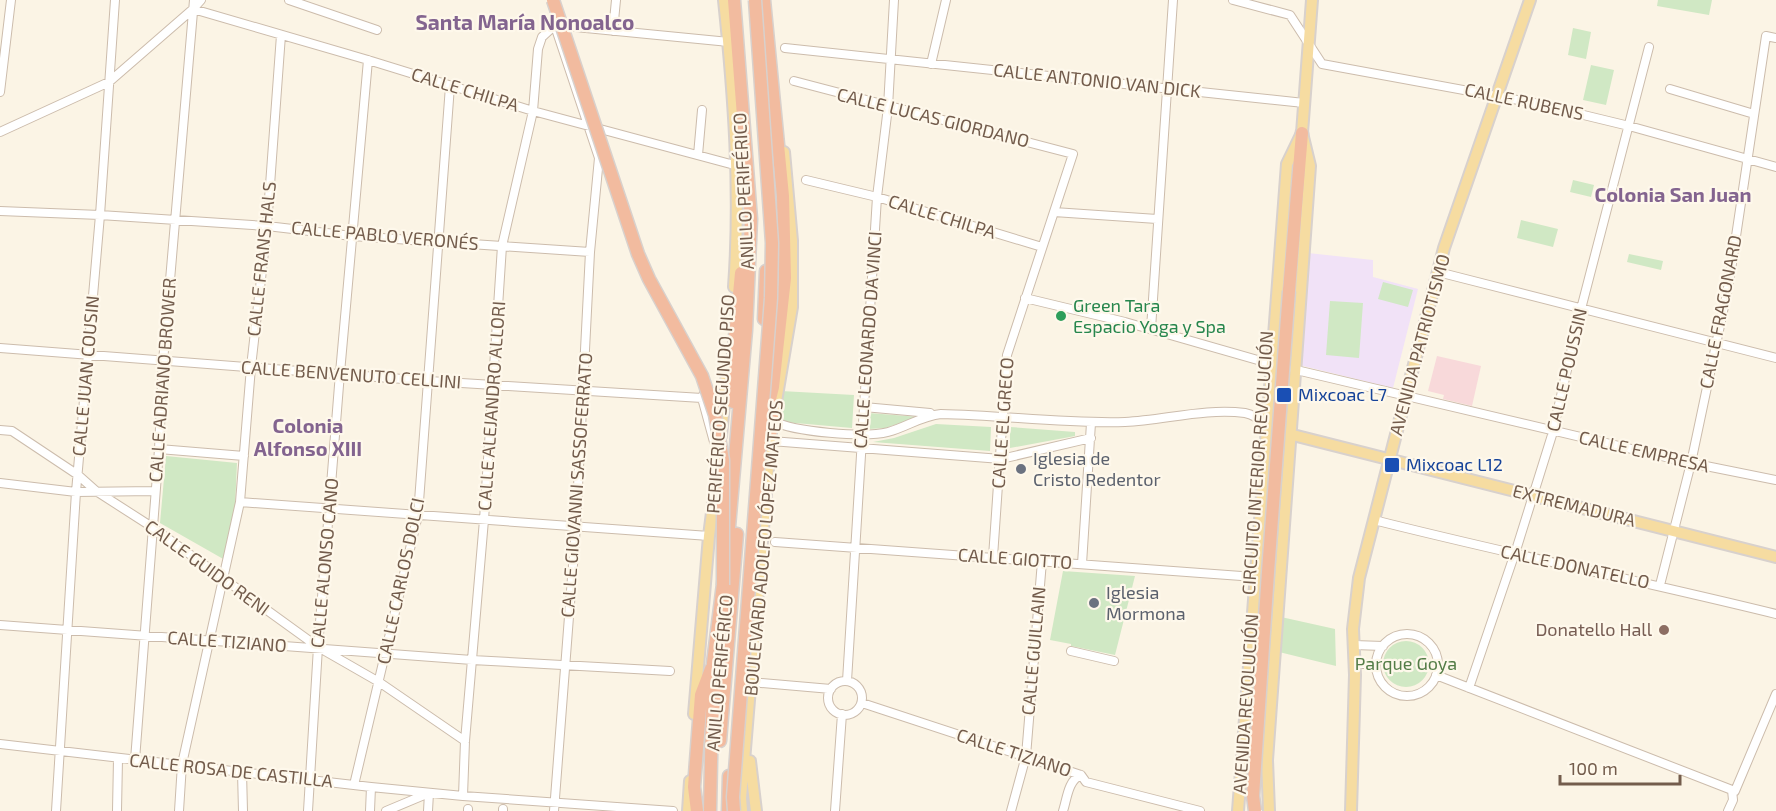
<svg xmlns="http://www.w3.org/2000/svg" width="1776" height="811" font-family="'Exo 2',sans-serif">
<rect width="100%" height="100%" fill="#fbf4e5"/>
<!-- education -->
<path fill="#f1e2f7" d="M1308 253 1373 260V277L1418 289 1393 388 1299 365Z"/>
<!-- medical -->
<path fill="#f8d9da" d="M1437 356 1481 366 1472 406 1443 399 1444 395 1428 391Z"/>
<!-- green -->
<path fill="#d0e8c4" d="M1658 0H1712L1709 15 1657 6Z
M1573 28 1591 32 1586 59 1568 55Z
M1591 65 1614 70 1606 105 1583 100Z
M1573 180 1594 185 1591 197 1570 192Z
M1521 220 1558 229 1553 247 1517 238Z
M1629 254 1663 261 1661 270 1627 262Z
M1383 282 1413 290 1408 307 1378 299Z
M1330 301 1363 303 1359 358 1326 355Z
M781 391 854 395 852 428 784 422 779 419 777 410Z
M869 413 919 417 885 428 869 429Z
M936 424 991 427 990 451 873 442 894 438Z
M1010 427 1075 432V436L1010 448Z
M166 456 237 463 235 507 225 560 160 523Z
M1063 571 1135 576 1115 655 1071 646V644L1050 640Z
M1281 617 1335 629 1336 666 1279 652Z
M1383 664a23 23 0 1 1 46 0a23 23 0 1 1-46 0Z"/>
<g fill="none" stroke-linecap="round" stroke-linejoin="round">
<!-- minor casing -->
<g stroke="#ccbcac" stroke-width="10">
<path id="minor" d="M289 0 377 30
M1233 0 1290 15 1322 64 1534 103 1629 126 1776 167
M193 9 368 60 533 111 738 166
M613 31 616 0
M785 48 1304 103
M931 64 946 0
M794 81 1073 154 1007 355 993 557
M1670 89 1754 114
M0 92 11 0
M0 132 109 82 193 9 201 0
M698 155 702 110
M806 180 877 197 1042 247
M0 211 100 215 267 226 352 236 590 252
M1054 212 1157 219
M1438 272 1776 358
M1025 298 1125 322 1275 365
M1151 329 1173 0
M0 348 429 381 702 398
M1292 369 1691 463 1776 480
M704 393 702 398 714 442
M864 407 930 413
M773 421C794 432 865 438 888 432 907 427 921 416 941 414 1002 415 1064 424 1125 422 1165 420 1205 408 1245 413 1256 415 1259 421 1267 428
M0 430 12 431 78 475 96 491 152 527 318 647 379 682 465 741
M771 441 1001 459 1091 438
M159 449 244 456
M0 483 76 492 155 491
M240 502 709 536
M1374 520C1508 554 1642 581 1776 614
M775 542 1255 577
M1082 564 1091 423
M1660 585 1691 463 1729 283 1766 36 1776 38
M0 625 472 660 670 671
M1376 665a31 31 0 1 1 62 0a31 31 0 1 1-62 0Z
M1354 645 1383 646
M1071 651 1114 661
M1355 664H1376
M1436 675 1732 790
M847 681 877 197 888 107 894 0
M828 698a17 17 0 1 1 34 0a17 17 0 1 1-34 0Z
M761 683 831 689
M1469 688 1517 547 1552 435 1581 309 1649 47
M862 703 1081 775 1086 782 1200 811
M0 744 371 787 463 796 673 811
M135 760 159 449 163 362 194 0
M242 772 243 811
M354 785 418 515 450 86
M1732 790 1735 791 1776 694
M463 796 465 741 484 520 502 246 533 111 538 49 542 37 555 25 729 42
M56 811 76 492 100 215 115 0
M117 811 118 759
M179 811 182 764 240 502 251 367 267 226 281 35
M308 811 318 647 340 373 368 60
M370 811 371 787
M386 811 429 793 428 811
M468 811V809
M503 811V809
M554 811 576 526 590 252 599 158 554 23
M835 811 842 714
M1011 811 1026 756 1042 561
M1063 811C1067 799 1068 780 1081 775
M1728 811 1733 800 1732 790"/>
</g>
<!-- major casing -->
<g stroke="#d8d1cd" stroke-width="14">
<path id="major" d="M724 0C734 96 741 191 734 287
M1285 433 1776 557
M721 436 727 371
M694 714 709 536 719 458
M750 761 756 811
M688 811 690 781
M742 811 741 798 771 431 792 307V241L784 152
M1238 811 1287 164 1301 135
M1269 811 1267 760 1310 166 1302 133 1312 0
M1351 811 1355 675 1353 629 1359 578 1444 248 1530 0"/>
</g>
<!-- highway casing -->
<g stroke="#d8d1cd" stroke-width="15">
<path id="highway" d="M764 0 783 196 785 278 773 387 765 419
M1289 291 1302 133
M764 319 766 271
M733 402 732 369 741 273
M771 431 772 409
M727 550 746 330 751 219 734 0
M720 741 737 534
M697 811 694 787 701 695 711 669
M710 811 713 663 724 576
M728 811 729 776"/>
</g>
<!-- minor -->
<use href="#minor" stroke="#fff" stroke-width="8"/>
<!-- major -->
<use href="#major" stroke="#f6dca1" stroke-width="10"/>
<!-- highway -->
<use href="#highway" stroke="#f2bb9f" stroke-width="12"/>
<!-- highway-bridge casing -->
<g stroke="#d8d1cd" stroke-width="15" stroke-linecap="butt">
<path id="highway-bridge" d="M553 0 638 254 649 279 702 376 715 415 723 460V585
M734 811 733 797 771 298 772 243 755 0
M1255 811 1253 796 1268 572 1289 291"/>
</g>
<!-- highway-bridge -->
<use href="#highway-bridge" stroke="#f2bb9f" stroke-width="12"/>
</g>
<!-- markers -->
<circle fill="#2e9e5b" stroke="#fef8eb" stroke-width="2" cx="1061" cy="316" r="6"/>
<g fill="#1a4fb4" stroke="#fef8eb" stroke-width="2">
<rect x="1276" y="387" width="16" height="16" rx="3"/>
<rect x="1384" y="457" width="16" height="16" rx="3"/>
</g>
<g fill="#6b7280" stroke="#fef8eb" stroke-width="2">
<circle cx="1021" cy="469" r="6"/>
<circle cx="1094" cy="603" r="6"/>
</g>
<circle fill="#8d6e63" stroke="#fef8eb" stroke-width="2" cx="1664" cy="630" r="6"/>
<g text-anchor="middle" stroke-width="4.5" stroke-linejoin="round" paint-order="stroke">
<!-- street labels -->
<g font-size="18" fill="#735c4c" stroke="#fef8eb">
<text transform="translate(1097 81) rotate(6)" y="6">CALLE ANTONIO VAN DICK</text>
<text transform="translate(465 90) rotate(17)" y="6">CALLE CHILPA</text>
<text transform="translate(1524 102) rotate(12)" y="6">CALLE RUBENS</text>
<text transform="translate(933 118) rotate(14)" y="6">CALLE LUCAS GIORDANO</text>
<text transform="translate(744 191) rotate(-93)" y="6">ANILLO PERIFÉRICO</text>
<text transform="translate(942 217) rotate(17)" y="6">CALLE CHILPA</text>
<text transform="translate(385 236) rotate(5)" y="6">CALLE PABLO VERONÉS</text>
<text transform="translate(262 259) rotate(-84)" y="6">CALLE FRANS HALS</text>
<text transform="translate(1721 312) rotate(-79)" y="6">CALLE FRAGONARD</text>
<text transform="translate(868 340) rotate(-86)" y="6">CALLE LEONARDO DA VINCI</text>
<text transform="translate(1420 345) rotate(-75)" y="6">AVENIDA PATRIOTISMO</text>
<text transform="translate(1567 370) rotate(-77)" y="6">CALLE POUSSIN</text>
<text transform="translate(351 375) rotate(4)" y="6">CALLE BENVENUTO CELLINI</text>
<text transform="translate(86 376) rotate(-85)" y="6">CALLE JUAN COUSIN</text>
<text transform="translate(163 380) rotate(-86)" y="6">CALLE ADRIANO BROWER</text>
<text transform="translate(721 404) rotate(-86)" y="6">PERIFÉRICO SEGUNDO PISO</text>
<text transform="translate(492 406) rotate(-86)" y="6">CALLE ALEJANDRO ALLORI</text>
<text transform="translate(1003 423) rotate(-86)" y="6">CALLE EL GRECO</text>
<text transform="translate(1644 452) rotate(13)" y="6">CALLE EMPRESA</text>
<text transform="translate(1258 463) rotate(-86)" y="6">CIRCUITO INTERIOR REVOLUCIÓN</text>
<text transform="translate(577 485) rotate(-86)" y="6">CALLE GIOVANNI SASSOFERRATO</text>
<text transform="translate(1574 506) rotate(14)" y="6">EXTREMADURA</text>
<text transform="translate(764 548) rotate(-85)" y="6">BOULEVARD ADOLFO LÓPEZ MATEOS</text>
<text transform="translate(1015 559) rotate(4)" y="6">CALLE GIOTTO</text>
<text transform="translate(325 563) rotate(-85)" y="6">CALLE ALONSO CANO</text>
<text transform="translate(1575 567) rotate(12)" y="6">CALLE DONATELLO</text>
<text transform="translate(207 568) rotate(36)" y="6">CALLE GUIDO RENI</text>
<text transform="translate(401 581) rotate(-78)" y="6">CALLE CARLOS DOLCI</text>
<text transform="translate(227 642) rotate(4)" y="6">CALLE TIZIANO</text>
<text transform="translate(1034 651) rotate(-85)" y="6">CALLE GUILLAIN</text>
<text transform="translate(720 673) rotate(-85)" y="6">ANILLO PERIFÉRICO</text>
<text transform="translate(1246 704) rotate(-86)" y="6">AVENIDA REVOLUCIÓN</text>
<text transform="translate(1014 753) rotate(18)" y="6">CALLE TIZIANO</text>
<text transform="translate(231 771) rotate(6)" y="6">CALLE ROSA DE CASTILLA</text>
</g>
<!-- leisure labels -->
<g font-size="18" fill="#27864d" stroke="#fef8eb" text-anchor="start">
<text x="1073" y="312">Green Tara<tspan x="1073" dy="21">Espacio Yoga y Spa</tspan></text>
</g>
<!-- transit labels -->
<g font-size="18" fill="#164399" stroke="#fef8eb" text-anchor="start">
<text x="1298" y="401">Mixcoac L7</text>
<text x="1406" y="471">Mixcoac L12</text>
</g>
<!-- worship labels -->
<g font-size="18" fill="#5b616d" stroke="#fef8eb" text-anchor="start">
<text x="1033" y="465">Iglesia de<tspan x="1033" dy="21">Cristo Redentor</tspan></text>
<text x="1106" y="599">Iglesia<tspan x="1106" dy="21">Mormona</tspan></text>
</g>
<!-- education labels -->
<g font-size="18" fill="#785e54" stroke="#fef8eb" text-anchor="end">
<text x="1652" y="636">Donatello Hall</text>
</g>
<!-- park labels -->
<g font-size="18" fill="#547d47" stroke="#fef8eb">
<text x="1406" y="670">Parque Goya</text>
</g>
<!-- neighbourhood labels -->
<g font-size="20" font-weight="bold" fill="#83648f" stroke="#fef8eb">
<text x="1673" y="202">Colonia San Juan</text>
<text x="308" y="433">Colonia<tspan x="308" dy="23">Alfonso XIII</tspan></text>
</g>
<!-- quarter labels -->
<g font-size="21" font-weight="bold" fill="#83648f" stroke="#fef8eb">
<text x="525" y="30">Santa María Nonoalco</text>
</g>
</g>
<!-- scale -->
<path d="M1560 775v9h120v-9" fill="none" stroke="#735c4c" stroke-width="3"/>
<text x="1569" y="775" font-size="18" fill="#735c4c" stroke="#fef8eb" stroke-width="4.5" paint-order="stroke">100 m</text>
</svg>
